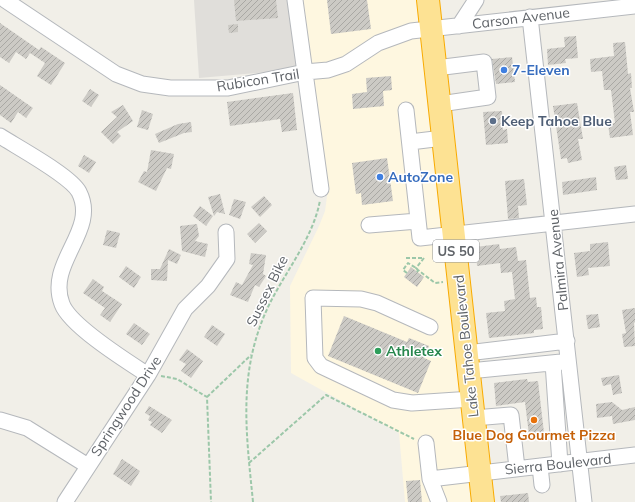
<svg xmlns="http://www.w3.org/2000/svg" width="635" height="502" font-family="Mulish,sans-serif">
<defs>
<pattern id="building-hatch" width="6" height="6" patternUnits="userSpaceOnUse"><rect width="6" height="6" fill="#cccac5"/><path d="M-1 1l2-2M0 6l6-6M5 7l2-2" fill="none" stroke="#a9a8a4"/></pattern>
</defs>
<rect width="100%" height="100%" fill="#f1efe8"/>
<!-- commercial -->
<path fill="#fef7e0" d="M302 0H416L471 502H405L399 433 291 373 290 286 319 226 325 211 328 189Z"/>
<!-- industrial -->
<path fill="#e0deda" d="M194 0H292L302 69 199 78Z"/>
<!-- building -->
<path fill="url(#building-hatch)" d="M234 0H276L278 18 236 21Z
M327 0H367L371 29 331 34Z
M0 23 39 50 41 47 65 63 51 85 37 76 45 63 30 53 26 59 16 52 9 63 0 57Z
M238 24V32L229 33 228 25Z
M576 36 578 58 565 59 566 63 548 65 547 49 565 47 564 37Z
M625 42 628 74 631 73 632 88H630L634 112H630L633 135 610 138 608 124 615 123 611 90H604L602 71 591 72 590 59 614 56 613 43Z
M512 57 515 82 496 84 492 59Z
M391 76 392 90 383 91 384 106 353 109 352 94 367 92 366 78Z
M0 85 33 108 26 118 18 112 11 123 0 115Z
M90 89 99 95 91 107 82 101Z
M293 93 297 130 282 132 280 119 230 126 227 102Z
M577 103 583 139H578L582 160 568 163 567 158 561 159 553 106Z
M123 105 133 121 117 132 121 136 113 144 101 132 117 117 111 112Z
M142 110 153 114 148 130 137 127Z
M502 111 503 130 507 129 508 143 486 145 483 112Z
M191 122 192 132 184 133 159 143 155 134 178 124Z
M151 150 174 154 171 169 167 168 156 191 138 182 144 171 147 172Z
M84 155 96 162 89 173 78 166Z
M387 158 393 201 362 205 361 193 356 194 352 163Z
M626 165 628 179 616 180 614 167Z
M596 177 597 190 563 195 562 182Z
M524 179 527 205 518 206 519 218 508 219 505 181Z
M220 194 225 214 217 212 214 216 208 197Z
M264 196 272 205 260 217 251 207Z
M234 199 246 202 240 219 229 215Z
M200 206 213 216 206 226 193 216Z
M259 223 267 231 255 243 247 234Z
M197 224 199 236 195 241 208 244 205 257 182 251 180 226Z
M107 230 120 233 116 248 103 245Z
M608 242 610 266 588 268 589 275 577 277 574 253 590 251V244Z
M499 244 500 249 516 247 518 261 526 260 530 298 536 297 537 307H541L543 329 534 330V333L489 338 486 313 505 311 504 301 515 299 512 272 501 273 500 263 477 266 476 247Z
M169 249 181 255 177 264 168 260 167 281 151 280V269H160Z
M251 253 266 255 263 274 266 276 259 287 255 285 248 302 230 295 236 282 242 285 253 265 249 264Z
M126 266 141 277 134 288 119 277Z
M411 267 424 277 417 287 404 277Z
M93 279 104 287 102 291 122 304 110 322 100 315 105 308 83 293Z
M635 308V322L634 323 635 346 624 347 622 334 626 333 622 310Z
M598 314 600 327 588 329 586 315Z
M344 316 407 342 409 338 429 346 424 358 431 361 418 393 328 356Z
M134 323 150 334 142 345 126 334Z
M212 325 225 334 217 346 204 337Z
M187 349 203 361 191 378 181 371 186 364 179 360Z
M619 375 622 393 613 395 611 384 603 386 601 378Z
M527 379 528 382 538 381 544 433 529 435 525 402 496 406 494 383Z
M612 402 622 410 635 407V420L613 424 612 416 597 418 596 404Z
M149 406 172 420 162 433 150 425 152 422 148 420 150 416 145 413Z
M122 459 140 471 131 486 113 474Z
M420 480 422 502H408L406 481Z
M528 493 529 502H501L500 496Z"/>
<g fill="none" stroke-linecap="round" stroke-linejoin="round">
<!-- minor casing -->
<g stroke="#b5b8bc" stroke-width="17">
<path id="minor" d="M5 0 116 74 142 84 170 88H228L305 72 328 70 346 64 378 43 411 31 635 6
M295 0 321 189
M530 17 584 502
M459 26 476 0
M436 68 484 62 488 97 440 104
M406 110 420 238 635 214
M0 136C17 147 71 176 79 192 99 231 46 262 62 304 70 326 128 362 148 375
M410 142 443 138
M369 225 418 221
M430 327 377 303 361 299 313 298 315 358 321 366 393 400 412 403 472 399
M467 353 567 341
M553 363 560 464
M469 371 561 362
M474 418 511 415 517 468
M0 420 27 428 88 466
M426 443 430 479 439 502
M540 466 542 485
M430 479 635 455
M65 502 148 375 185 309 208 286 227 259 226 232"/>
</g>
<!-- highway casing -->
<g stroke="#f9ab00" stroke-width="24">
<path id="highway" d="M428 0 483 502"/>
</g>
<!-- path -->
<path stroke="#9cc7a9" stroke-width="2" stroke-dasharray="4 2" stroke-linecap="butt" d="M406 258H424L416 268 418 270
M417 272 418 270 435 283 443 282
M407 273 403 270 408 263 416 268
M161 376 177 379 207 397 211 502
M207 397 251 355
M249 463 326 395 414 439
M253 502C246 431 237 370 270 303 286 271 314 236 320 200"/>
<!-- minor -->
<use href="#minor" stroke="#fff" stroke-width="15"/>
<!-- highway -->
<use href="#highway" stroke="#fde293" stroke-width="22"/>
</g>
<!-- markers -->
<g fill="#3f7fe0" stroke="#fff" stroke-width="1.5">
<circle cx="504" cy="70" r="4"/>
<circle cx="380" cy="177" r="4"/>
</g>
<circle fill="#5c6f8a" stroke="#fff" stroke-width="1.5" cx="493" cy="121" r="4"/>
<circle fill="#2e9e5b" stroke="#fff" stroke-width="1.5" cx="378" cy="351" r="4"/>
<circle fill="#e8710a" stroke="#fff" stroke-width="1.5" cx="534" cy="420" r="4"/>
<g text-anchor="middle" stroke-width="3" stroke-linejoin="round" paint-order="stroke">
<!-- shield labels -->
<rect fill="#fff" stroke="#8f9295" stroke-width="1" x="433" y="240" width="46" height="22" rx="3"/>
<g font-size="13" font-weight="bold" fill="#5f6368">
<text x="456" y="256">US 50</text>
</g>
<!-- street labels -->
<g font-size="14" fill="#5f6368" stroke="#fff">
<text transform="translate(521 18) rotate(-7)" y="5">Carson Avenue</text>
<text transform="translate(258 80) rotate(-9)" y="5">Rubicon Trail</text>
<text transform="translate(558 260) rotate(-96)" y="5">Palmira Avenue</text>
<text transform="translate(267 291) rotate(-64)" y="5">Sussex Bike</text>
<text transform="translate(466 346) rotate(-96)" y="5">Lake Tahoe Boulevard</text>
<text transform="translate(126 406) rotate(-57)" y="5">Springwood Drive</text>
<text transform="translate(558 464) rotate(-6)" y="5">Sierra Boulevard</text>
</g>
<!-- shop labels -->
<g font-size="14" font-weight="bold" fill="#366cbe" stroke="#fff" text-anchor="start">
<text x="512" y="75">7-Eleven</text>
<text x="388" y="182">AutoZone</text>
</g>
<!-- service labels -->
<g font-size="14" font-weight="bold" fill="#4e5e75" stroke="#fff" text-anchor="start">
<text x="501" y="126">Keep Tahoe Blue</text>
</g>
<!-- leisure labels -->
<g font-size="14" font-weight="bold" fill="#27864d" stroke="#fff" text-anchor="start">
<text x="386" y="356">Athletex</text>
</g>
<!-- food labels -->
<g font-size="14" font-weight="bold" fill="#c56008" stroke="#fff">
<text x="534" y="440">Blue Dog Gourmet Pizza</text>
</g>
</g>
</svg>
